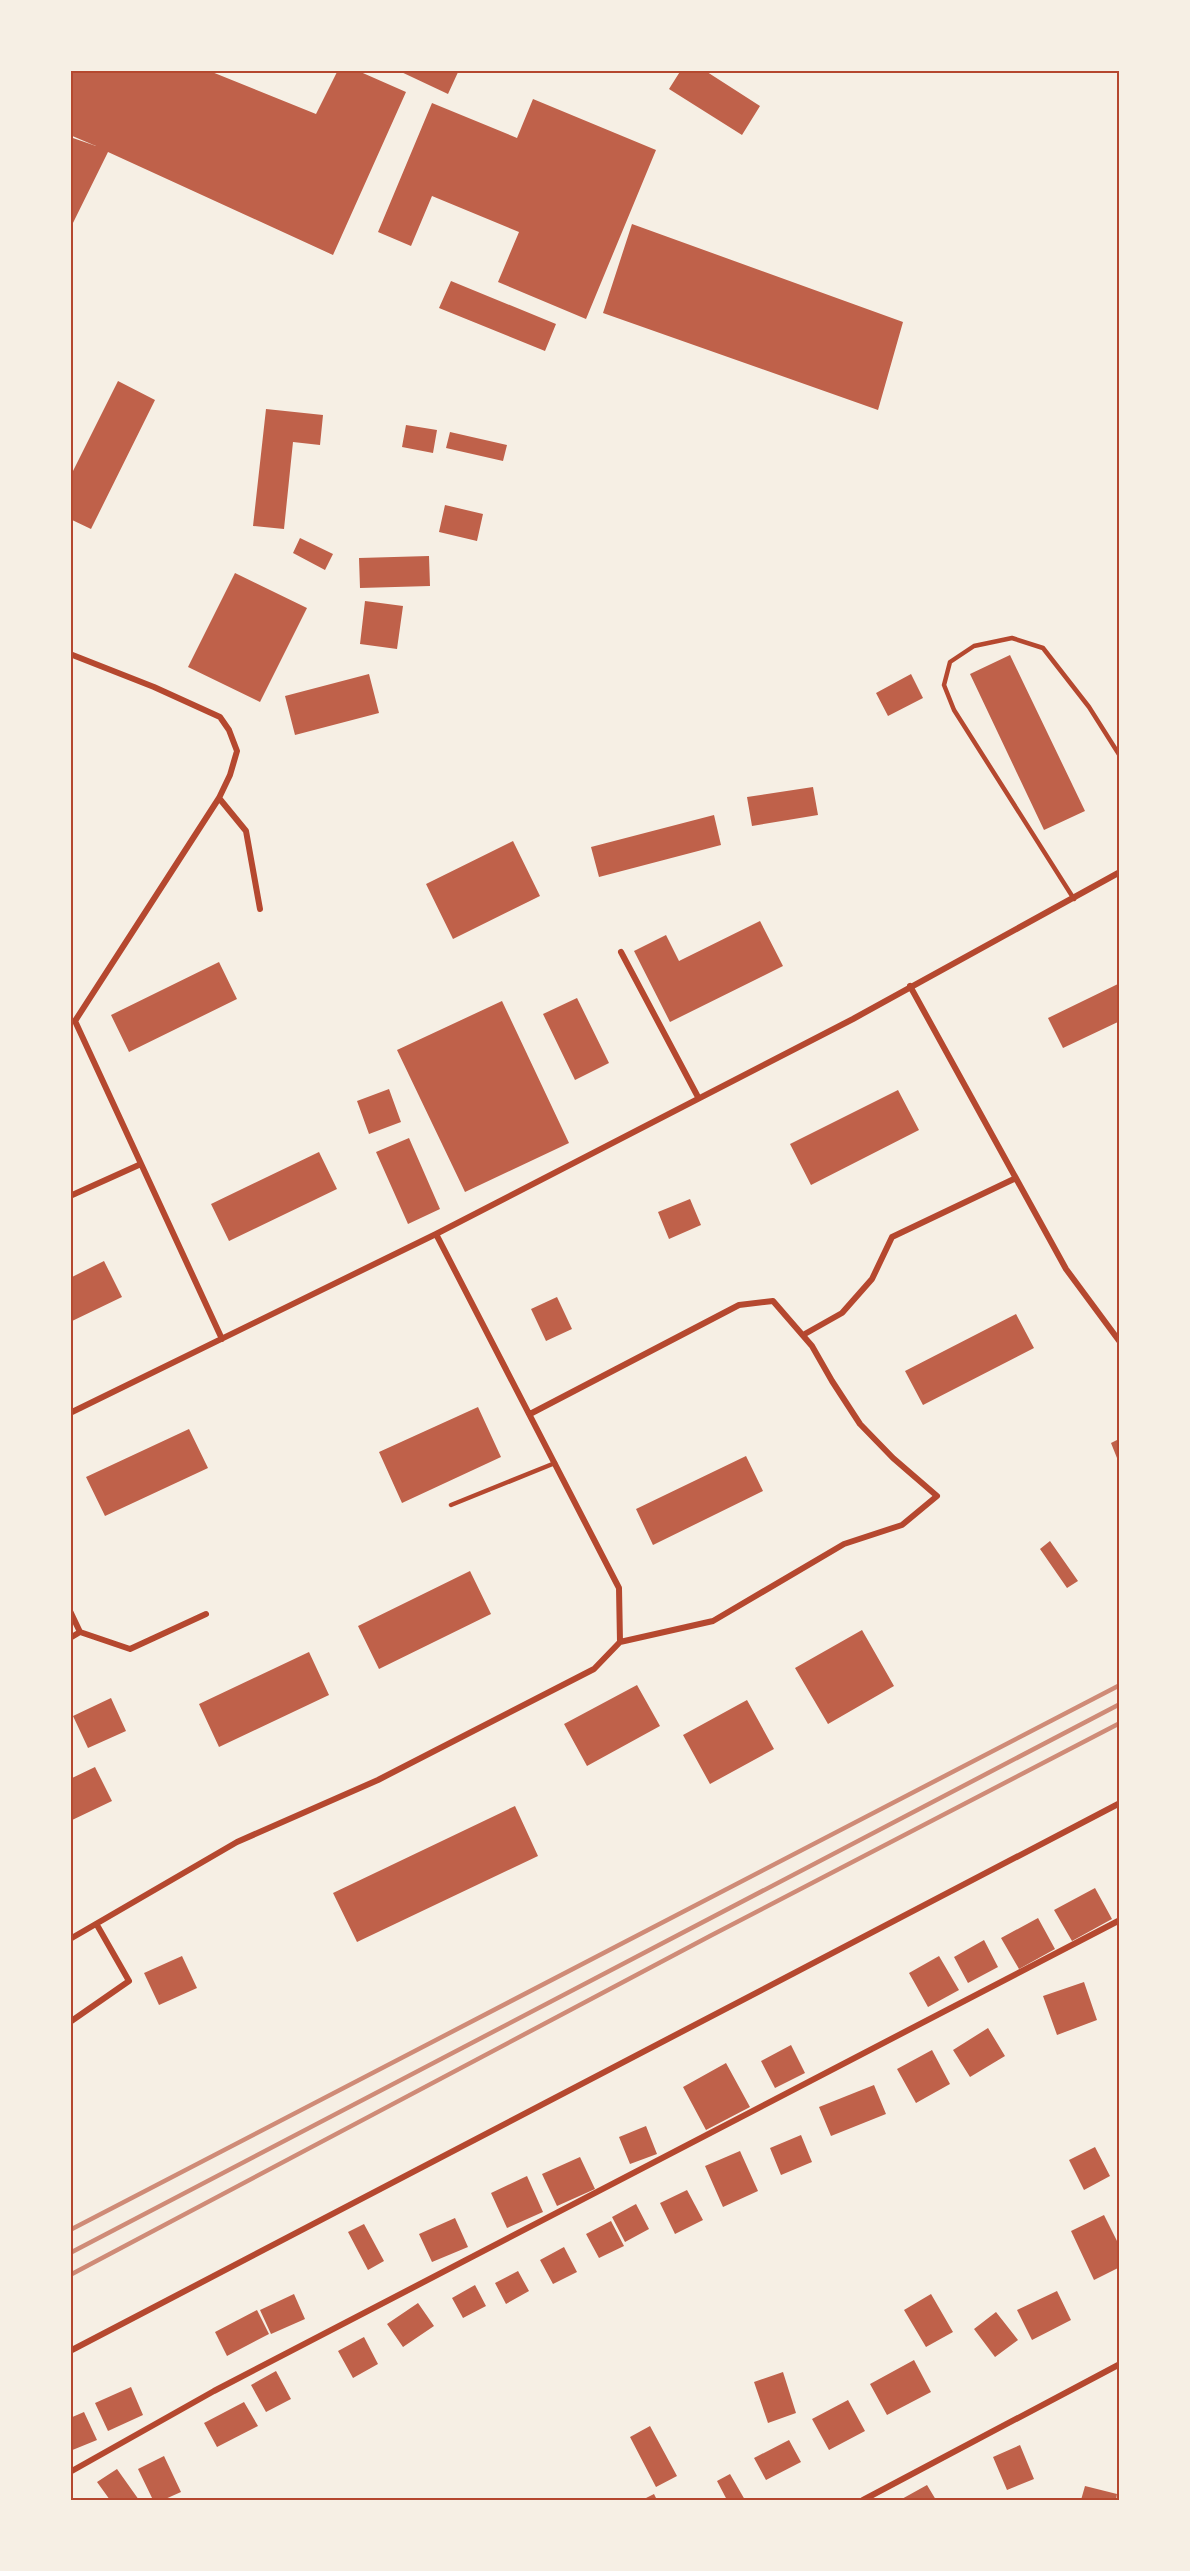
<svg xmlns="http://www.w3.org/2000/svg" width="1190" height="2571" font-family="'PT Sans Narrow',sans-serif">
<rect width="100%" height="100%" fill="#f6efe4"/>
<!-- building -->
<path fill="#bf614a" d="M70 70H207L316 114 338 70H356L406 92 333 255 108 152 70 229V137L96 146 70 135Z
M397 70H459L448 94Z
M681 70H704L760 106 742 135 669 89Z
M533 99 656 150 586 319 498 282 519 232 432 196 411 246 378 232 432 103 517 138Z
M632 224 903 322 878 410 603 313Z
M451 281 556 324 545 351 439 308Z
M118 381 155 400 91 529 70 519V477Z
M266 409 323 415 320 445 293 442 284 529 253 526Z
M406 425 437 430 433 453 402 447Z
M450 432 507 445 503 461 446 448Z
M445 505 483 514 477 541 439 532Z
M300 538 333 554 325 570 293 553Z
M429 556 430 586 360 588 359 558Z
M235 573 307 608 260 702 188 667Z
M365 601 403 606 397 649 360 644Z
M1010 655 1085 811 1044 830 970 674Z
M369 674 379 713 295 735 285 696Z
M911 674 923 698 888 716 876 693Z
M813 787 818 815 752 826 747 797Z
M714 815 721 845 599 877 591 847Z
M513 841 540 896 453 939 426 884Z
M760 921 783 966 670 1022 634 951 666 935 679 961Z
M219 962 237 999 129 1052 111 1015Z
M1120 983V1021L1063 1048 1048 1018Z
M577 998 609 1063 575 1080 543 1014Z
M502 1001 569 1143 465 1192 397 1050Z
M389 1089 401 1122 369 1134 357 1101Z
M898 1090 919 1130 811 1185 790 1144Z
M409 1138 440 1209 408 1224 376 1152Z
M319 1152 337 1189 229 1241 211 1204Z
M690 1199 701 1225 669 1239 658 1212Z
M104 1261 122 1297 70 1322V1278Z
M557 1297 572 1329 546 1341 531 1309Z
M1016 1314 1034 1348 923 1405 905 1371Z
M478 1407 501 1457 402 1503 379 1452Z
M189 1429 208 1468 105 1516 86 1477Z
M1119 1439V1463L1111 1443Z
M746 1456 763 1491 653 1545 636 1509Z
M1050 1541 1078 1581 1067 1588 1040 1549Z
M470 1571 491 1614 379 1669 358 1626Z
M862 1630 894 1686 828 1724 795 1668Z
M309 1652 329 1695 219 1747 199 1704Z
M637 1685 660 1726 587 1766 564 1724Z
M111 1698 126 1731 88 1748 73 1716Z
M747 1700 774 1749 710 1784 683 1735Z
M95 1767 112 1801 70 1821V1779Z
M515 1806 538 1856 357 1942 333 1893Z
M1095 1888 1112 1919 1072 1941 1054 1910Z
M1038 1918 1055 1949 1019 1969 1001 1938Z
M984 1940 998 1967 968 1983 954 1957Z
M182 1956 197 1988 159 2005 144 1973Z
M939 1956 959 1990 928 2007 909 1973Z
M1084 1982 1097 2020 1057 2035 1043 1996Z
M988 2028 1005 2056 970 2077 953 2050Z
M791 2045 805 2073 775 2088 761 2061Z
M932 2050 950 2084 916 2103 897 2069Z
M726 2063 750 2107 706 2130 683 2087Z
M874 2085 886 2114 831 2136 819 2107Z
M646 2126 657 2154 630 2164 619 2137Z
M801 2135 812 2162 781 2175 770 2148Z
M1095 2147 1110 2176 1084 2190 1069 2160Z
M740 2151 758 2191 723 2207 705 2166Z
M580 2157 595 2189 557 2206 542 2174Z
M527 2176 543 2212 507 2228 491 2193Z
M687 2190 703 2220 675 2234 660 2203Z
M636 2204 649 2229 625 2242 612 2217Z
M1104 2215 1120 2247V2267L1094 2280 1071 2231Z
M455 2218 468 2247 432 2262 419 2234Z
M611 2221 624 2246 599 2258 586 2234Z
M364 2224 384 2261 368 2270 348 2232Z
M564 2247 577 2272 553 2284 540 2260Z
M518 2271 529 2291 506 2304 495 2283Z
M475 2285 486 2306 463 2318 452 2298Z
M1057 2291 1071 2320 1032 2340 1017 2310Z
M294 2294 305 2319 271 2334 260 2310Z
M931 2294 953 2332 926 2347 904 2310Z
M418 2303 434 2326 403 2347 387 2324Z
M257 2310 269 2334 227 2356 215 2332Z
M996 2312 1018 2340 995 2357 974 2329Z
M364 2337 378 2364 353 2378 338 2351Z
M914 2360 931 2392 887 2415 870 2384Z
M276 2371 291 2399 266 2412 251 2385Z
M783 2372 796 2413 768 2423 754 2382Z
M131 2387 143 2415 108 2431 95 2403Z
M848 2400 865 2431 829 2450 812 2419Z
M244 2402 258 2426 217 2447 204 2423Z
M84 2412 97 2440 70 2451V2418Z
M650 2426 677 2476 656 2487 630 2437Z
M789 2440 801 2462 766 2480 754 2458Z
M1020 2445 1034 2479 1007 2490 993 2457Z
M164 2456 181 2492 163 2500H153L138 2469Z
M117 2469 139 2500H110L97 2482Z
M730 2474 745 2500H727L717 2481Z
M927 2485 936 2500H900Z
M1085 2486 1117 2494 1116 2500H1081Z
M654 2494 657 2500H642Z"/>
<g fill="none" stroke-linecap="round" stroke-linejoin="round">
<!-- service -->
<path stroke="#b5482f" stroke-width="4.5" d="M1074 899 954 710 944 685 950 662 974 646 1012 638 1043 648 1089 707 1120 756
M451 1505 555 1463"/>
<!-- minor -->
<path stroke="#b5482f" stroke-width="6" d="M70 654 154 687 220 717 229 730 237 751 230 775 219 798 75 1021 222 1339
M219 798 246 831 260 909
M621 952 698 1097
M910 986 1066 1269 1120 1342
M70 1196 141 1164
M436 1234 619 1588 620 1642
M803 1335 842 1313 872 1279 892 1237 1016 1178
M70 1413 436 1234 853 1019 1120 872
M70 1611 80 1632 130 1649 206 1614
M70 1638 80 1632
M70 1939 237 1842 378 1780 594 1669 620 1642 713 1621 844 1544 902 1525 937 1496 893 1458 860 1424 832 1381 812 1346 773 1301 739 1305 530 1414
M70 2022 129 1981 97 1925
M70 2351 1120 1803
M70 2472 214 2391 1120 1920
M863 2500 1120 2364"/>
<!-- rail -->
<path stroke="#cf8b77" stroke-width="4.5" d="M70 2230 1120 1685
M70 2253 1120 1704
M70 2275 710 1936 1120 1723"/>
</g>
<!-- border -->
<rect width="1190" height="2571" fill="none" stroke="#f6efe4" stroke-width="144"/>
<rect x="72" y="72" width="1046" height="2427" fill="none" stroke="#b5482f" stroke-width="2"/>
</svg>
